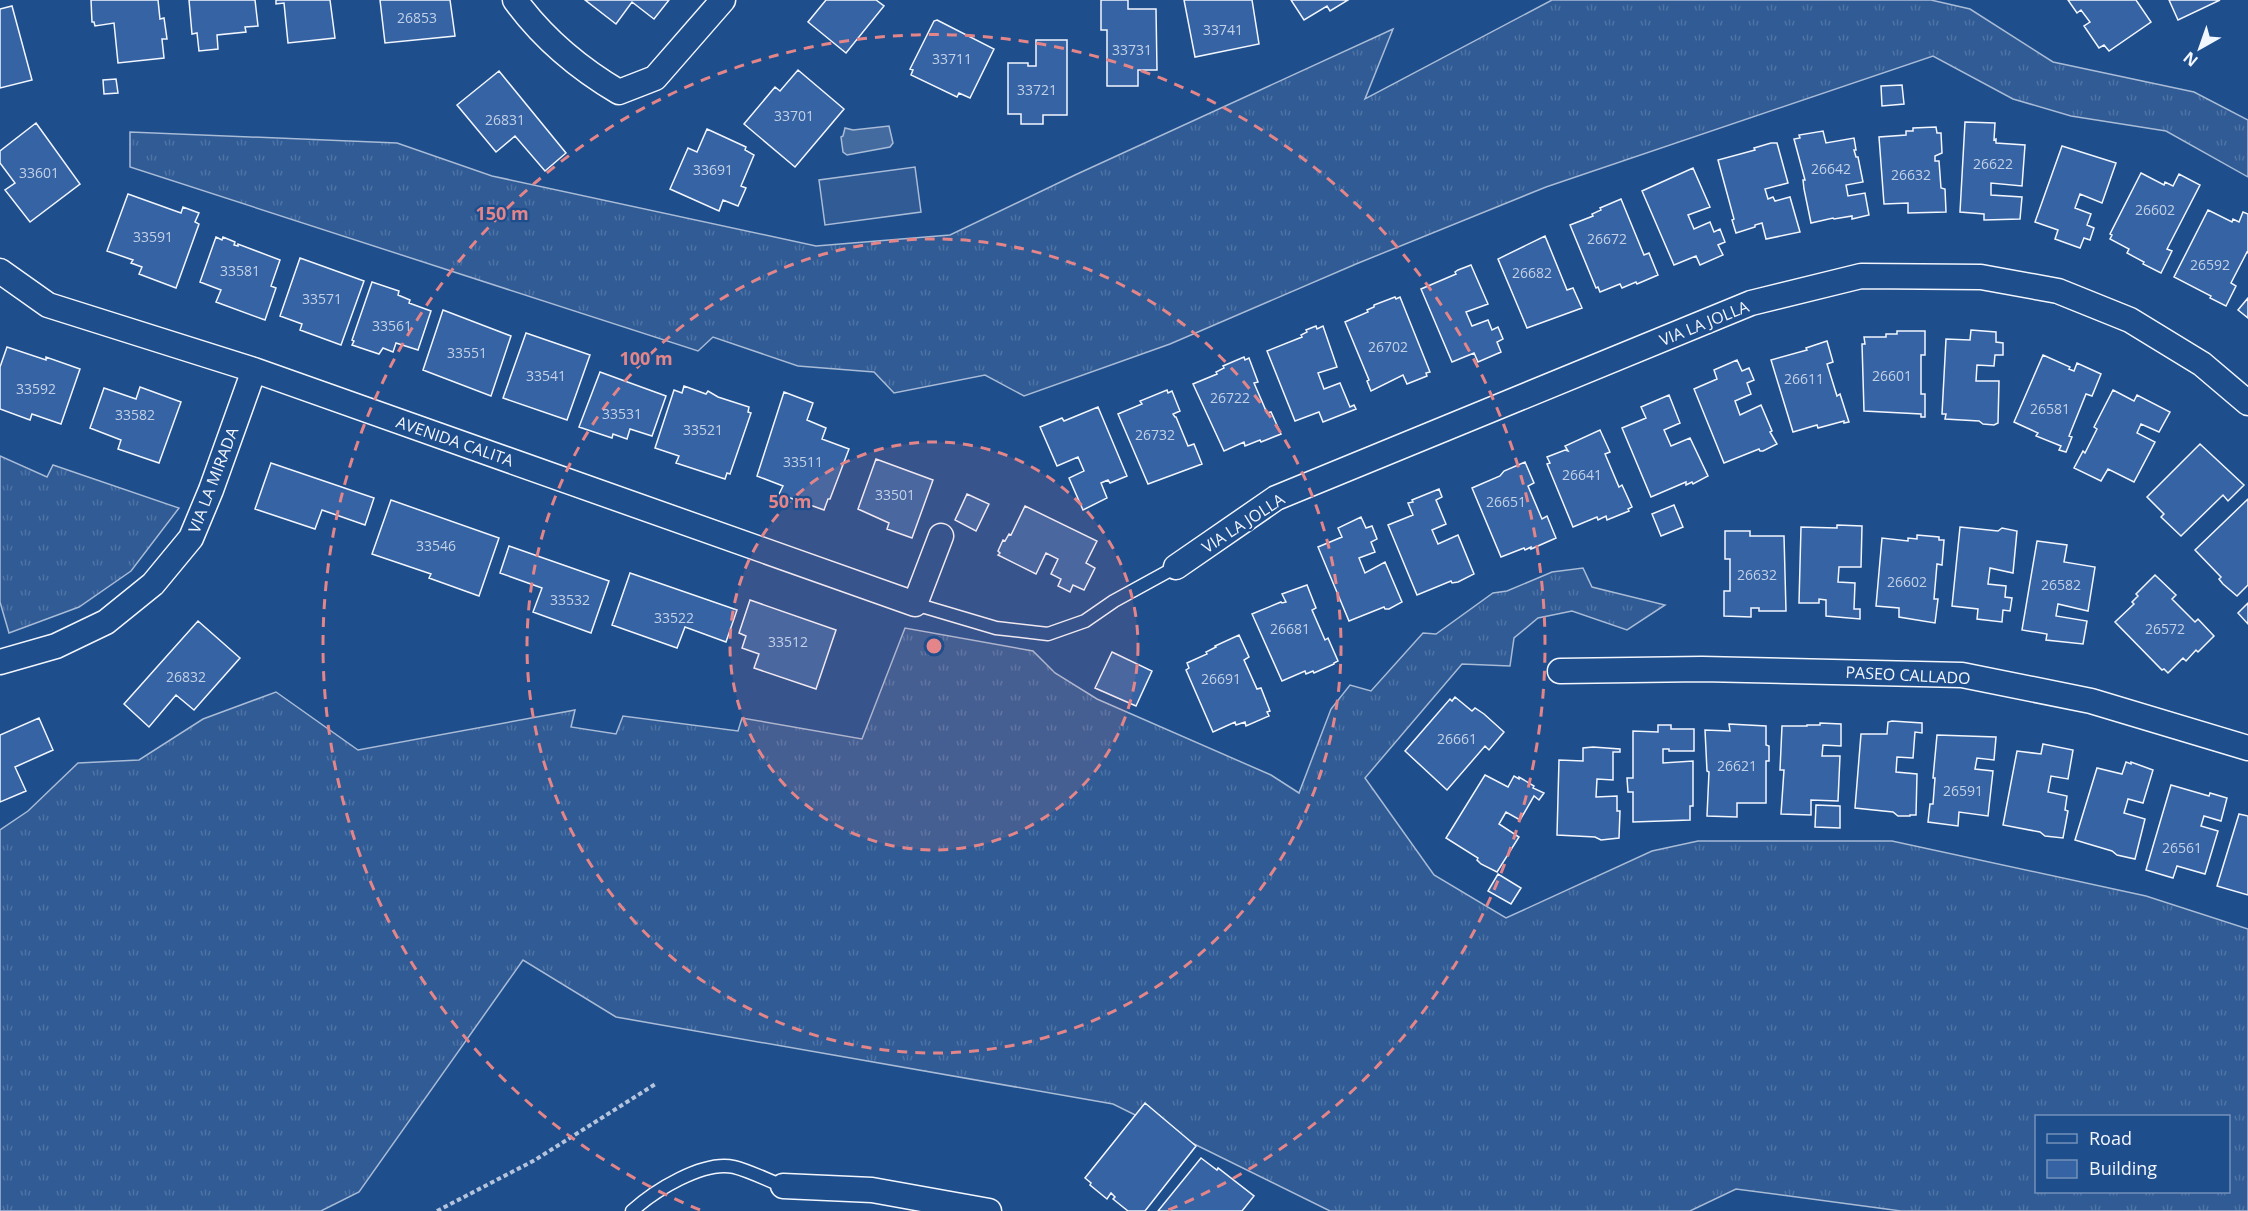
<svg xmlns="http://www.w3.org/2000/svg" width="2248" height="1211" font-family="'Open Sans',sans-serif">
<defs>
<pattern id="grass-tufts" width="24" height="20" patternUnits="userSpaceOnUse" patternTransform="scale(1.5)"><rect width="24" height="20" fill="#305b95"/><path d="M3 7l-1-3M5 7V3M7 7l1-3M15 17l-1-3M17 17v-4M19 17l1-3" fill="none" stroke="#4e73a5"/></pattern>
</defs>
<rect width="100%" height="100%" fill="#1f4e8c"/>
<!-- grass -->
<path fill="url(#grass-tufts)" stroke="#a8bbd7" stroke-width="1.5" fill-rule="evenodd" d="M1552 0H1931L1970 9 2053 62 2194 92 2248 120V177L2166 131 2071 116 2013 99 1933 56 1546 187 1356 264 1170 344 1024 396 985 375 894 393 874 372 798 366 713 337 698 351 130 167V132L397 143 492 176 816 246 950 235 1075 175 1393 29 1365 99Z
M0 456 47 477 53 465 179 508 131 571 79 607 9 633 0 602Z
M1583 568 1592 587 1665 605 1627 630 1572 611 1538 618 1514 638 1510 666 1462 664 1365 778 1434 875 1506 918 1652 851 1698 841H1892L2146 896 2248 929V1211H1901L1736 1189 1690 1211H1330L1113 1104 616 1017 523 960 359 1192 321 1211H0V830L28 811 78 763 139 760 203 719 276 692 358 750 575 710 571 727 616 734 623 716 738 731 742 718 862 739 905 628 1033 651 1055 673 1097 699 1271 775 1299 793 1331 709 1350 685 1371 691 1423 633 1436 634 1493 593 1507 591 1552 572ZM2036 1116H2228V1192H2036Z"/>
<!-- pitch -->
<path fill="#305b95" stroke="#a8bbd7" stroke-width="1.5" d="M915 167 921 212 825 225 819 180Z"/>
<!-- water -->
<path fill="#446ba0" stroke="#a8bbd7" stroke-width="1.5" d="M889 126 893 143 890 147 847 155 843 152 841 137 843 136 845 128 853 130Z"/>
<!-- building -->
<path fill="#3563a3" stroke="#f2f6ff" stroke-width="1.5" d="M91 0H158L160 19 164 18 167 39H162L164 58 118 63 114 23 95 26 94 22H92Z
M189 0H255L258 26 245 27 246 32 217 35 218 49 199 51 197 33 192 34Z
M276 0H330L335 38 288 43 284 3 276 4Z
M380 0H450L455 36 385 43Z
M585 0H669L654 19 632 2 616 24Z
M826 0H876L884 6 846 53 808 22Z
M1101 0H1128V9H1156L1157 70H1138V86H1107V30H1101Z
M1184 0H1252L1259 44 1195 57Z
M1291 0H1348L1330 11 1327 6 1304 20Z
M2068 0H2136L2151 22 2109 51 2104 45 2099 48 2084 26 2090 22 2081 10 2077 13Z
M2169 0H2220L2178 20Z
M12 6 32 80 0 88V9Z
M937 20 994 49 970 98 959 93 957 97 911 75 913 70 910 69 934 21Z
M1036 40H1067V115H1043V124H1021V114H1008V63H1028V66H1036Z
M798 70 844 109 795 167 744 124 775 87 780 91Z
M499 71 566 153 545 171 515 136 496 152 457 105Z
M116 79 118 93 104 94 103 80Z
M1902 85 1904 104 1882 106 1881 86Z
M1965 122 1995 123 1994 140 1996 139V143L2025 145 2022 186 1991 183V195L2022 197 2020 219 1984 220V214L1960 212Z
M36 123 80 184 30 222 5 190 15 183 0 163V151Z
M1936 127 1937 133H1941L1942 153 1935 156V161H1939L1941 188 1945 189 1946 212 1908 213V203L1884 204 1879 137 1906 135V131H1913V128Z
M707 129 746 147 745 150 754 155 741 186 746 188 738 206 723 200 719 211 670 189 688 148 697 152Z
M1823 131 1826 143 1854 138 1856 150H1854L1856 157H1858L1863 182 1846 185 1848 196 1865 193 1869 215 1852 219V216L1834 219 1833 218 1811 223 1804 189 1803 180H1805L1794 139 1800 138 1799 135Z
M1771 143H1777L1788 183 1765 189 1768 199 1773 197 1775 201 1790 197 1800 232 1766 239 1762 223 1755 225V227L1736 233 1732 220 1734 219 1718 160 1755 150 1754 148Z
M2062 146 2116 163 2102 203 2080 194 2075 208 2091 214 2087 225 2094 228 2090 240 2084 238 2080 248 2055 239 2058 230 2035 222Z
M1693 168 1710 207 1688 215 1694 229 1710 222 1714 232 1720 229 1725 242 1718 245 1723 255 1700 265 1696 256 1674 265 1642 191Z
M2141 173 2164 185 2165 182 2173 186 2179 174 2200 185 2167 249 2172 251 2161 273 2143 264 2144 262 2127 253 2129 249 2110 239 2112 235 2110 234Z
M128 194 181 213 183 207 199 213 195 222 199 224 176 288 139 274 142 267 131 263 133 260 107 251Z
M1621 199 1644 255 1649 253 1658 275 1637 284 1636 282 1622 288 1620 284 1600 292 1598 287 1596 288 1570 225 1593 216 1592 214 1601 210 1600 208Z
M2208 210 2232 222 2233 219 2239 222 2243 212 2248 214V253L2247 252 2231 283 2236 286 2226 306 2210 298 2211 296 2174 277Z
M1545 236 1567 290 1573 288 1582 308 1527 328 1498 259Z
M216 237 222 240 223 237 235 242 234 245 238 246V244L280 260 271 286 276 288 265 320 216 302 221 290 200 282Z
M300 258 364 281 341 345 300 330 302 324 280 316Z
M1471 265 1488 304 1466 312 1472 326 1488 320 1492 330 1498 327 1503 339 1497 342 1501 352 1478 362 1474 353 1452 362 1421 289 1456 274 1455 272 1458 270Z
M372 282 399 291 398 295 410 300 409 303 431 311 418 350 396 343 393 352 383 348 379 354 352 345 354 341 352 340Z
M1395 297 1396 299 1400 297 1430 372 1426 373 1427 376 1407 384 1403 375 1371 391 1367 381 1369 380 1345 322 1368 312 1367 310 1374 307V305Z
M2248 298V318L2238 310Z
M443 310 511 336 491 396 423 370Z
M1316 326 1317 329 1323 326 1337 367 1318 373 1324 389 1340 383 1350 407 1354 405 1356 409 1323 422 1319 412 1295 421 1267 351 1302 337 1301 335 1307 332 1306 330Z
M1971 330 1996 332V342L2003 343V355H1995L1994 366 1977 365 1976 381H1999L1998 423 1994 425 1983 424 1979 421 1945 419 1946 414H1942L1946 339 1970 340Z
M1897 331H1925V355H1921V394H1925V417H1921V414L1864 411 1862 344H1865L1864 337H1886V334H1897Z
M526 333 590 355 567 420 503 398Z
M1827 341 1833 362 1827 364 1837 396 1840 394 1849 422 1844 423V421L1818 428 1817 425 1793 432 1771 360 1807 350 1806 348Z
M7 347 46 360V357L80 369 61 424 32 414 30 420 0 409V367Z
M2043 355 2070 367 2069 369 2074 371 2077 363 2101 374 2092 396 2086 394 2069 436 2072 437 2066 452 2059 450 2061 446 2036 436 2038 433 2014 422Z
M1244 357 1245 360 1249 358 1258 382 1254 383 1267 413 1271 412 1281 434 1261 442 1260 440 1245 446 1244 442 1224 451 1193 384 1217 374 1216 372 1224 368 1223 366Z
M1737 360 1742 371 1749 368 1754 380 1747 383 1751 394 1735 401 1740 415 1761 405 1772 431 1770 432 1777 444 1763 451H1760L1759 449 1724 463 1694 389 1717 379 1714 370Z
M600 372 666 396 652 436 630 429 627 439 613 434 612 438 579 427Z
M684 386 706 394 708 391 718 397 749 407 748 412 751 413 730 474 727 473 725 479 676 463 679 456 655 448 674 390 682 393Z
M140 387 181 402 159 463 118 449 121 440 90 428 104 388 136 399Z
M1167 390 1168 393 1172 391 1180 411 1173 414 1175 417H1176L1188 446 1194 444 1202 464 1148 484 1118 414 1142 404 1140 401Z
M2113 390 2134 401 2137 395 2170 412 2159 432 2141 424 2137 433 2155 442 2134 482 2108 469 2101 481 2074 468 2083 451 2085 453 2097 429 2094 427Z
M784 392 813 403 807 420 826 428 822 439 849 449 830 499H828L824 510 779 494 783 486 757 476Z
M1669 395 1680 423 1664 430 1671 446 1690 438 1708 476 1693 484 1692 482 1686 485V482L1651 497 1622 428 1646 418 1641 407Z
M1098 407 1127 476 1110 483 1108 480 1101 483 1107 498 1083 510 1069 478 1084 471 1078 457 1057 466 1040 427 1062 418 1064 421Z
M1600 430 1610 452 1605 454 1619 487 1622 485 1632 507 1628 509 1629 511 1607 520 1606 516 1598 520 1597 517 1573 527 1547 464 1550 463 1547 457 1565 450 1568 451 1565 446Z
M2200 444 2244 485 2228 501 2223 495 2181 536 2161 517 2164 514 2147 497Z
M876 459 933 480 912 538 887 529 889 523 858 509Z
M1525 462 1534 483 1528 486 1542 519 1547 516 1556 538 1531 549V547L1525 550 1524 548 1501 557 1472 488 1500 476 1504 471Z
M271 463 374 498 365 525 322 510 315 529 255 509Z
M1439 489 1442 497 1436 500 1446 524 1432 530 1438 544 1458 535 1474 574 1458 582 1452 583 1451 581 1417 595 1388 525 1413 515 1408 503 1413 502 1412 500Z
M967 494 989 504 976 531 955 520Z
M2248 499V585L2237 596 2223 584 2219 579 2221 577 2195 550Z
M391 500 499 538 479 596 429 578 431 574 372 554Z
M1674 505 1683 527 1661 536 1652 514Z
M1025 506 1097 541 1086 563 1095 568 1084 590 1073 585 1070 592 1058 586 1061 579 1051 574 1058 559 1046 553 1036 574 998 555 1000 553 998 551 1003 540 1005 541 1009 534 1011 535Z
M1361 517 1366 528 1372 526 1377 539 1371 542 1375 552 1359 558 1365 573 1385 562 1402 602 1389 609H1385L1384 607 1349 621 1318 547 1342 537 1338 528Z
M1837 525 1862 526 1861 567H1839L1838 582 1855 583 1854 609H1860V619L1826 616V600L1819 599V603H1799L1801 527 1837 528Z
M1960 527 1998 531 2002 528 2017 531 2013 573 1990 568 1988 584 2006 586 2005 597 2012 598 2010 611 2003 610 2002 622 1977 619 1978 609 1952 606Z
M1725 531H1750V536H1784L1786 611H1759V608H1751V617L1724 616V591H1730V559H1725Z
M1917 535 1939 537V540H1944L1942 565 1937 564 1934 599H1938L1935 623 1899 617V608L1876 606 1882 538 1908 541V538L1917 539Z
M2037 541 2067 545 2064 562 2095 567 2088 611 2058 604 2056 616 2087 621 2083 644 2046 640 2047 634 2022 630Z
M509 546 609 581 591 633 533 612 542 588 500 573Z
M630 573 737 610 726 642 685 627 677 648 612 625Z
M2155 575 2176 595 2172 599 2195 622 2198 619 2214 636 2198 652 2196 650 2186 661 2183 658 2168 673 2164 669 2162 670 2115 622 2134 604 2132 602 2138 596 2136 594Z
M1307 585 1316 608 1312 610 1325 640 1328 638 1338 661 1334 663V664L1314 673 1313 671 1306 674 1305 671 1282 681 1252 614 1281 602 1282 603 1286 602 1282 594Z
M750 600 836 630 816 689 754 668 759 654 742 648 746 636 739 633Z
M2248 603V624L2238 613Z
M198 621 240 658 194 710 176 695 149 727 124 704Z
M1239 635 1249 657 1244 660 1257 689 1261 688 1270 711 1267 712 1269 716 1246 726 1245 722 1236 725 1235 722 1213 732 1186 670 1189 668 1187 663 1207 654 1206 652 1216 647 1215 646Z
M1112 652 1152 671 1136 706 1095 688Z
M1455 697 1472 711 1475 708 1484 714 1504 732 1489 750 1485 746 1447 790 1405 751 1450 699 1452 701Z
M39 718 53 750 15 767 26 791 0 802V735Z
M1892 721 1922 723V733L1915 732 1913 758 1897 757 1896 772 1917 774 1916 815H1910V816H1898L1893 812 1855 808 1861 734H1887L1888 722Z
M1820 723 1841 724V746L1823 745 1822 756H1840L1838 801 1811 800V815L1781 814 1784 770H1780L1782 726H1807V725H1820Z
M1729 724 1766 726V745L1769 746V761H1766V803H1737V817L1707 816 1709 772 1707 771 1705 730 1730 731Z
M1658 725H1671V729H1694V751H1669V749H1663V763L1693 761V806H1690V820L1633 822V792H1628L1627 778H1633V731L1658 732Z
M1937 735 1996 737 1994 760 1977 758 1975 769 1993 771 1988 816 1959 812 1958 826 1928 822 1930 804H1933L1935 778H1933Z
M2043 744 2073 750 2068 779 2051 776 2048 792 2067 796 2065 810 2068 811 2063 838 2045 836 2040 832 2003 825 2017 751 2041 754Z
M1593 747 1620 749V752H1613V780L1597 779 1596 797 1617 796V811H1620L1619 838 1601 840 1595 837 1557 835 1559 760 1583 761V748Z
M2126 762 2131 764V762L2153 770 2143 803 2128 799 2124 813 2145 819 2135 859 2117 855 2112 851 2075 840 2097 768 2122 774Z
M1485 775 1508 787 1514 776 1519 779V777L1534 786 1533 788 1544 793 1539 800 1534 796 1520 820 1506 812 1499 824 1519 837 1497 872 1481 864 1477 860 1478 858 1446 838Z
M2171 785 2209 796 2210 793 2227 798 2221 821 2204 816 2201 826 2218 831 2205 874 2177 866 2173 878 2146 870Z
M1816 805 1840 806V828L1815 827Z
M2239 814 2248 816V895L2217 886Z
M1498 874 1521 888 1511 904 1488 891Z
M1145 1103 1196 1146 1145 1211H1128L1113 1199 1115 1197 1111 1193 1107 1199 1090 1185 1091 1183 1085 1178Z
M1201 1158 1217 1170 1218 1168 1254 1196 1242 1211H1158Z"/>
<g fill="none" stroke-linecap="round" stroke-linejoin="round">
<!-- lane casing -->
<g stroke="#f2f6ff" stroke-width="15">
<path id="lane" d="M915 604 996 628 1048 634 1085 621 1114 601 1176 567
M632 1211C654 1191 703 1160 734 1167 750 1171 767 1180 783 1186"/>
</g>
<!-- street casing -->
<g stroke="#f2f6ff" stroke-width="27">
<path id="street" d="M515 0C542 37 580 69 619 92L655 78 723 0
M0 271 48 305 254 370 915 604 941 536
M1176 567 1276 498 1751 303 1861 276 1981 277 2058 291 2130 320 2202 364 2248 403
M0 662 56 646 106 622 153 584 191 538 211 490 254 370
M1560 671 1702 669 1962 675 2091 701 2248 748
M783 1186 872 1190 989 1211"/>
</g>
<!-- path -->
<path stroke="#b3c4dc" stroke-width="4" stroke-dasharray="4.5 3" stroke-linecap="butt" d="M437 1211 535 1160 657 1083"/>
<!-- lane -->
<use href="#lane" stroke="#1f4e8c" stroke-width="12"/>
<!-- street -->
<use href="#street" stroke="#1f4e8c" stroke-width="24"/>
</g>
<!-- distance rings -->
<circle cx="934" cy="646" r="204" fill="#e38589" fill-opacity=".12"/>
<g fill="none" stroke="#e38589" stroke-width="3" stroke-dasharray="10 8">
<circle cx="934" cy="646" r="204"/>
<circle cx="934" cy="646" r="407"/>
<path d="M700 1210A611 611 0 1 1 1168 1210"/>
</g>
<g text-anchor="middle" stroke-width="4.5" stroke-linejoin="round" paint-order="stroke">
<!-- number labels -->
<g font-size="14" fill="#c3d1e8">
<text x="417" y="23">26853</text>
<text x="1223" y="35">33741</text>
<text x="1132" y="55">33731</text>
<text x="952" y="64">33711</text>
<text x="1037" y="95">33721</text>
<text x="794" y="121">33701</text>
<text x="505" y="125">26831</text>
<text x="1993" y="169">26622</text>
<text x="1831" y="174">26642</text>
<text x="713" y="175">33691</text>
<text x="39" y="178">33601</text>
<text x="1911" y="180">26632</text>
<text x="2155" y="215">26602</text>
<text x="153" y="242">33591</text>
<text x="1607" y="244">26672</text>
<text x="2210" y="270">26592</text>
<text x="240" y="276">33581</text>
<text x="1532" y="278">26682</text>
<text x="322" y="304">33571</text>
<text x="392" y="331">33561</text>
<text x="1388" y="352">26702</text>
<text x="467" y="358">33551</text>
<text x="546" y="381">33541</text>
<text x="1892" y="381">26601</text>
<text x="1804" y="384">26611</text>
<text x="36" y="394">33592</text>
<text x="1230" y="403">26722</text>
<text x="2050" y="414">26581</text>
<text x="622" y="419">33531</text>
<text x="135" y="420">33582</text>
<text x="703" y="435">33521</text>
<text x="1155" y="440">26732</text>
<text x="803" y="467">33511</text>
<text x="1582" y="480">26641</text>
<text x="895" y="500">33501</text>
<text x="1506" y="507">26651</text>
<text x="436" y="551">33546</text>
<text x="1757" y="580">26632</text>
<text x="1907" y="587">26602</text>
<text x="2061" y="590">26582</text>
<text x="570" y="605">33532</text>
<text x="674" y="623">33522</text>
<text x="1290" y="634">26681</text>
<text x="2165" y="634">26572</text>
<text x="788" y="647">33512</text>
<text x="186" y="682">26832</text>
<text x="1221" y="684">26691</text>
<text x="1457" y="744">26661</text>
<text x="1737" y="771">26621</text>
<text x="1963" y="796">26591</text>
<text x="2182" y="853">26561</text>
</g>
<!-- street labels -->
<g font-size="16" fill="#f2f6ff" stroke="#1f4e8c">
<text transform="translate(1704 323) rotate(-22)" y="6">VIA LA JOLLA</text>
<text transform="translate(455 441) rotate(19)" y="6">AVENIDA CALITA</text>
<text transform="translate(213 480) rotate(-69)" y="6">VIA LA MIRADA</text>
<text transform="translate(1243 523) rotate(-33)" y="6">VIA LA JOLLA</text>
<text transform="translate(1908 675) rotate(3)" y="6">PASEO CALLADO</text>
</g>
</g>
<circle cx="934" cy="646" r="9" fill="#e38589" stroke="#1f4e8c" stroke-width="3"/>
<g font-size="18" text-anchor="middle" font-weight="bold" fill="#e38589" stroke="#1f4e8c" stroke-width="4.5" stroke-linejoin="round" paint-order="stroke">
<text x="502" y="220">150 m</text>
<text x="646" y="365">100 m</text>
<text x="790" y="508">50 m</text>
</g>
<!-- legend -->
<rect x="2035" y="1115" width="195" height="78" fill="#1f4e8c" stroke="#7391ba" stroke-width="1.5"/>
<rect x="2047" y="1134" width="30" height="9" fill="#1f4e8c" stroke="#7391ba" stroke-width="1.5"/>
<text x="2089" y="1145" font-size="18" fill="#f2f6ff">Road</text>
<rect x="2047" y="1160" width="30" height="18" fill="#3563a3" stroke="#7391ba" stroke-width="1.5"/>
<text x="2089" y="1175" font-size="18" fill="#f2f6ff">Building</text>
<!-- north arrow -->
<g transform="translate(2200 48) rotate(220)" stroke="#1f4e8c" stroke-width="4.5" paint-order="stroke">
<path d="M0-4.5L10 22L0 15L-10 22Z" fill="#f2f6ff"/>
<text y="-9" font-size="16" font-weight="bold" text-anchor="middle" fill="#f2f6ff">N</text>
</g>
</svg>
